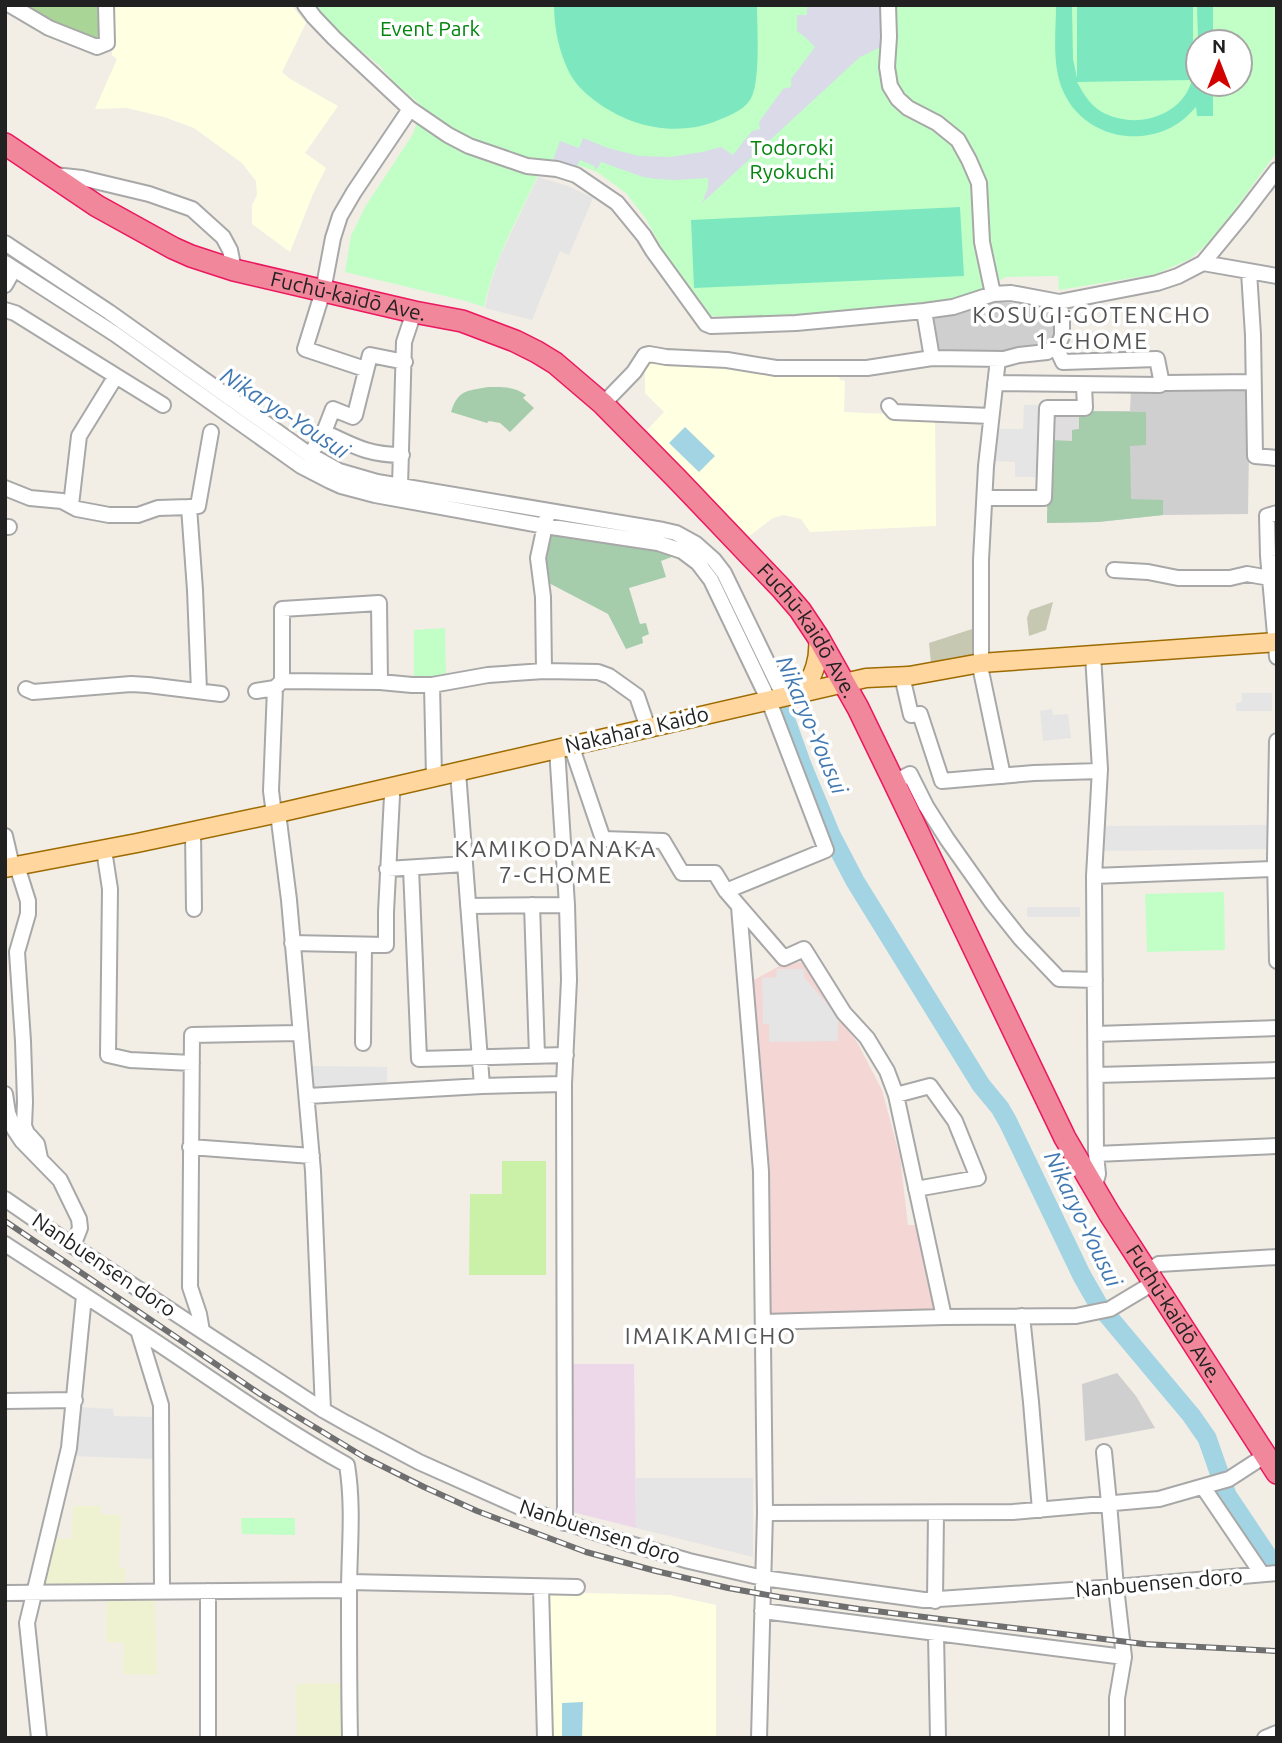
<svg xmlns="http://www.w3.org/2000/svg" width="1282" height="1743" font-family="Ubuntu,sans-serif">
<rect width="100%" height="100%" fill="#f2eee6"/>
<!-- residential -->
<path fill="#dfdddd" d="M1050 410 1079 411V429L1072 441 1049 440Z"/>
<!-- commercial -->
<path fill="#f4d6d4" d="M803 962 858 1044 882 1090 900 1157 908 1225H917L937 1311 769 1317 750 982 785 963Z"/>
<!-- industrial -->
<path fill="#ecd8e8" d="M570 1364H634L636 1528 572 1512Z"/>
<!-- education -->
<path fill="#ffffe2" d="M111 5H291L306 23 282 72 290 79 338 106 305 153 326 168 313 194 290 252 252 224V205L257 195 256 181 242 163 194 128 164 117 127 108 95 109 117 59 112 55Z
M647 360 838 373 840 380 845 381 844 412 935 416 936 526 810 532 801 519 784 515 773 518 745 539 736 525 647 430 664 412 645 393V371L641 366Z
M544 1592 670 1595 716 1605V1738H547Z"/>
<!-- religious -->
<path fill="#cfcfcf" d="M993 302 1012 303 1051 311 1057 320 1058 336 1049 345 1005 354 939 355 936 351 931 320 934 317H945Z
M1250 385 1248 514 1163 515 1098 522 1047 523 1049 440 1072 441V430L1079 429V411H1130L1131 389Z
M1117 1373 1136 1396 1155 1428 1085 1441 1082 1384Z"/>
<!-- construction -->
<path fill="#c7c8b1" d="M1053 602 1046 630 1029 636 1027 618 1030 610Z
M972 629 975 630V653L972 656 931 663 929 643Z"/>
<!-- farmland -->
<path fill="#eff2d0" d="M73 1506H100L101 1514 121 1515 119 1568 126 1569 124 1586 42 1588 55 1539H72Z
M155 1597 157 1675 123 1674 124 1643 106 1642 107 1598Z
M344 1683V1738H297L296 1684Z"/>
<!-- grass -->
<path fill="#cbf0a8" d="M502 1161H546V1275H469L470 1194H502Z"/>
<!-- forest -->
<path fill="#a9d597" d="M19 5H103L104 40 96 42 53 25Z"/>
<!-- cemetery -->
<path fill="#a5cdac" d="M488 387C502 387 514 386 526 395L523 398 534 408 510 432 500 423 489 421 487 423 451 412C458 390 466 391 488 387Z
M1079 411 1146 412V445L1130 446 1131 499 1163 500V515L1098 522 1047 523 1049 440 1072 441V430L1079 429Z
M547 532 663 550 677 555 661 561 666 577 629 588 640 624 646 623 649 634 642 637 643 643 626 649 608 614 545 581 543 569Z"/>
<!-- park -->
<path fill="#c1ffc6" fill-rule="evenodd" d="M313 5H1277V152L1233 212 1206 245 1190 259 1156 274 1059 290 1058 276 1006 277 981 290 941 302 852 311 767 318 711 316 664 252 646 219 626 193 597 172 584 167 544 161C523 212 495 252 484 307L466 301 345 272 351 236 365 207 413 134 422 106 394 82 380 66 343 36ZM1198 42H1240V84H1198Z
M445 628 446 678 414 679V630Z
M1224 892 1225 950 1147 952 1145 894Z
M241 1518H295V1535L242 1534Z"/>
<!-- pitch -->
<path fill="#7de8c0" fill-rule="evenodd" d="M554 5H757C757 26 761 85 750 100 743 111 726 117 714 122 673 137 628 126 594 100 584 92 575 84 569 72 559 52 554 28 554 5Z
M1056 5H1072L1073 59 1077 78V5H1193V77C1201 57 1197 28 1197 5H1213V42H1198V84H1213V116H1197L1196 107C1189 115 1181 122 1172 127 1130 149 1077 131 1061 86 1052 60 1056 31 1056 5ZM1192 80C1182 116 1138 129 1106 114 1092 108 1084 95 1077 82Z
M960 207 964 276 694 288 691 220Z"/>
<!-- parking -->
<path fill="#e5e5e5" d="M538 177 568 186 593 198 569 255 560 251 532 320 485 308 489 288 500 256Z
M1024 405H1043L1041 477H1015V462L994 461 997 429H1023Z
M1242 693H1272V711H1236V703L1242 702Z
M1052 709 1053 715 1068 714 1071 738 1043 741 1040 711Z
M1271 825V849L1101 851 1103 826Z
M1027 907H1080V917H1027Z
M777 969H804V977L838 1017V1041L769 1042V1024H763L762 978 776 977Z
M310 1066 387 1067V1085L316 1089 311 1085Z
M79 1407 113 1409 114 1416 153 1417V1459L72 1456Z
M636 1478H753V1557L636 1528Z"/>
<!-- plaza -->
<path fill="#dadae8" d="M807 5H880L881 47 860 57 702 203 708 188V178L675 180 656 179 643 177 601 162 597 169 594 168 595 166 580 160 577 167 553 160 560 141 579 148 583 138 608 148 639 156 671 157 702 152 721 147 733 155 752 131 760 129 759 122 783 89 791 87V79L815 47 806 38 797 31V15H807Z"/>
<!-- water -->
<path fill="#a3d4e3" d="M685 427 715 456 699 472 669 443Z
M583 1702 582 1738H562V1703Z"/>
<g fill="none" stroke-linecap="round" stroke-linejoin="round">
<!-- river -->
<path stroke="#a3d4e3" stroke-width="19" d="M5 254 152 351
M641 533 678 541 691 548 703 558 713 571 730 602 783 712 802 765 831 835 855 881 981 1085 1000 1108 1008 1122 1082 1276 1098 1304 1170 1390 1191 1415 1207 1438 1227 1495 1277 1570"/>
<!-- minor casing -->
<g stroke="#a8a8a8" stroke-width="18">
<path id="minor" d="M10 5 49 28 97 47 107 43 106 5
M305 5 314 17 334 38 410 109 448 135 469 146 527 166 557 169 576 175 617 203 644 236 653 251 706 324 711 326 796 323 924 311 953 307 993 294 1011 293 1059 302 1157 283 1178 276 1203 263 1244 213 1277 170
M888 5 889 37 887 67 890 86 898 99 908 108 937 123 958 140 969 160 979 183 982 242 993 294
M54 175 82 178 149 194 192 209 223 237 230 250 234 270
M5 243 109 312 310 455 339 471 377 482 663 530 676 533 696 544 714 560 724 573 784 697
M5 263 115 334 301 466 330 481 341 486 375 495 545 526 658 543 682 551 698 563 711 580 769 701 826 850 726 891
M1203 263 1277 276
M1249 272 1253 335 1255 456 1277 458
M5 285 14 269
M5 310 15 313 116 376 79 436 71 505
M924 311 932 358
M1056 347 1063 362 1157 359 1161 379 1163 382 1166 383 1253 382
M998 359 986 466 981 560V671L1003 776
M365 369 305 349 323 291 333 238 340 216 354 192 410 109
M116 376 163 405
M995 383 1160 385 1163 382
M603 404 634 372 645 355 649 354 666 357 727 360 776 368H867L932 358 1004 359 1019 355 1047 352 1058 345 1062 336V317L1059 302
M889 406 894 412 991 416
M324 432C354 446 368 455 402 455
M310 455 324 432 333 409 353 417 355 415 370 355 405 362
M400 486 404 342 414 312
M5 488 30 498 62 501 77 509 109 515H138L158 508 189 507
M985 498H1044L1047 408H1085L1084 385
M1277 513 1267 516 1268 556 1277 657
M5 527H9
M1114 570 1148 572 1178 578H1230L1247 574 1270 578
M544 671 543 597 538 558 547 516
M902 676 911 715 920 714 942 781 1034 773 1100 771
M282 681V609L379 603 380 682
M432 685 434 777
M26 689 33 692 131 684 148 685 221 694
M199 691 195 590 189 507 198 506 211 432
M256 691 275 688 282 681 380 682 412 685H432L488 675 544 671 598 672 609 676 637 696 648 728
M1277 741 1275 859 1277 961
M571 745 603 839 663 841 682 873H715L726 891 784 958 804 949 844 1013 867 1038 887 1071 896 1095 944 1317 1076 1316 1110 1309 1155 1282
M557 748 567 905 569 980 564 1084 565 1523
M458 772 482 1086
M894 782 910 774 926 806 947 839 993 904 1020 938 1059 979 1095 980
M278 813 289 900 313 1171 323 1410
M274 814 271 791 275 688
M193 832 194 909
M5 836 12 866
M104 850 110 889 108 1055 130 1060 192 1063
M17 866 28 901V914L17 952 23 1041 25 1102 24 1126 27 1133 37 1144 40 1158
M411 868 419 1059 566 1055
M387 869 465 864
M1094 876 1275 869
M532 905 537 1055
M468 906 567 905
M739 907 761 1171 765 1513 759 1738
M292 943 386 945V912L392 796 390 787
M1096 1034 1277 1028
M363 1043 364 945
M1097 1075 1277 1070
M5 1094 8 1113 14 1129 22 1141 60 1180 79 1219 80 1228 73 1246
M896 1095 930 1086 955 1121 978 1178 916 1189
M308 1096 482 1086 564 1084
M190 1147 312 1156
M1096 1154 1277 1146
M1092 1184 1096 1182 1098 1174 1096 1154 1094 876 1100 769 1093 655
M5 1199 73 1246 202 1331 323 1410 346 1423 419 1462 522 1508 627 1543 689 1561 763 1578 924 1600 1116 1587 1277 1573
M5 1244C60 1280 116 1315 171 1352 229 1391 286 1431 347 1465 354 1508 349 1550 349 1593 349 1641 349 1690 350 1738
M1147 1271 1159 1264 1277 1257
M1022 1316 1031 1402 1040 1510
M763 1322 944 1317
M138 1330 161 1405 162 1591
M202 1331 199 1314 190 1287 192 1035 301 1033
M5 1401 75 1400
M1104 1452 1109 1503 1116 1587 1124 1657 1117 1698V1738
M1203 1487 1262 1574
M765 1513 1013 1512 1159 1499 1229 1479 1266 1455
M349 1582 577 1587
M541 1587 545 1738
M208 1591V1738
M5 1593 349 1590
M935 1601 936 1513
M762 1611 1124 1657
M936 1634 938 1738
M39 1738 27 1623 69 1448 84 1296
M1265 1738 1277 1733"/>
</g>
<!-- major casing -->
<g stroke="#9d6b00" stroke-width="21">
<path id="major" d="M802 693C814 675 820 659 818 637
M5 868 137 843 274 814 866 678 909 676 981 663 1277 642"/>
</g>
<!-- highway casing -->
<g stroke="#ec175e" stroke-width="24">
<g id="highway">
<path id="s1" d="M5 144 97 206 173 248 191 256 234 270 414 312 462 321 515 341 537 352 555 363 603 404 678 480 781 588 800 610 818 637 858 708 891 776 1065 1138 1109 1213 1277 1473"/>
</g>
</g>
<!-- minor -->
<use href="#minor" stroke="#fff" stroke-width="14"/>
<!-- major -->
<use href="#major" stroke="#ffd69e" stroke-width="18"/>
<!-- highway -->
<use href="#highway" stroke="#f0879a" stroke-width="21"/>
<!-- rail casing -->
<g stroke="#6f6f6f" stroke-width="6">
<path id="rail" d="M5 1221 260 1394 364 1457 424 1487 477 1511 586 1552 656 1571 728 1588 779 1597 859 1609 1144 1644 1277 1651"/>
</g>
<!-- rail -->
<use href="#rail" stroke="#fff" stroke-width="3.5" stroke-dasharray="10" stroke-linecap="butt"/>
</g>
<g text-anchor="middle" stroke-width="7" stroke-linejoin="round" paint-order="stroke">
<!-- park labels -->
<g font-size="21" fill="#02860e" stroke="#fff">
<text x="430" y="36">Event Park</text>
<text x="792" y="155">Todoroki<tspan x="792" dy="24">Ryokuchi</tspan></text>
</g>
<!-- street labels -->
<g font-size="21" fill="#212121" stroke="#fff">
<text dy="7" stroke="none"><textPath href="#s1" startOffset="380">Fuchū-kaidō Ave.</textPath></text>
<text dy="7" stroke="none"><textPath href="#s1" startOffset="968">Fuchū-kaidō Ave.</textPath></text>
<text transform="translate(637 730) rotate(-13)" y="7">Nakahara Kaido</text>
<text transform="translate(104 1265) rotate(34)" y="7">Nanbuensen doro</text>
<text dy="7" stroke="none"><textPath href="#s1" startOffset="1745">Fuchū-kaidō Ave.</textPath></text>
<text transform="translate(600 1532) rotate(18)" y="7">Nanbuensen doro</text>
<text transform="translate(1159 1583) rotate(-5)" y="7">Nanbuensen doro</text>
</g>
<!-- neighbourhood labels -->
<g font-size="23" letter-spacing="2" fill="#545454" stroke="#fff">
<text x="1092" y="323">KOSUGI-GOTENCHO<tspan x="1092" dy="26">1-CHOME</tspan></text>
<text x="556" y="857">KAMIKODANAKA<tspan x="556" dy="26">7-CHOME</tspan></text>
<text x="711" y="1344">IMAIKAMICHO</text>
</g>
<!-- water labels -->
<g font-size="23" font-style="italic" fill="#4078b2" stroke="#fff">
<text transform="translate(285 413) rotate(33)" y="8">Nikaryo-Yousui</text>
<text transform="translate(812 725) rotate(67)" y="8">Nikaryo-Yousui</text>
<text transform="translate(1083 1219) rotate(64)" y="8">Nikaryo-Yousui</text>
</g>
</g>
<!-- border -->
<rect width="1282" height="1743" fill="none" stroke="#212121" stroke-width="14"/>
<!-- north arrow -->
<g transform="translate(1219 63)"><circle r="33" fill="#ffffff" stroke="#a6a6a6" stroke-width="2"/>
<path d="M0-5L12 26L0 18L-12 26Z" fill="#d10200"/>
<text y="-10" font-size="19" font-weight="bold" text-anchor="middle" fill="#212121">N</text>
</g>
</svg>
